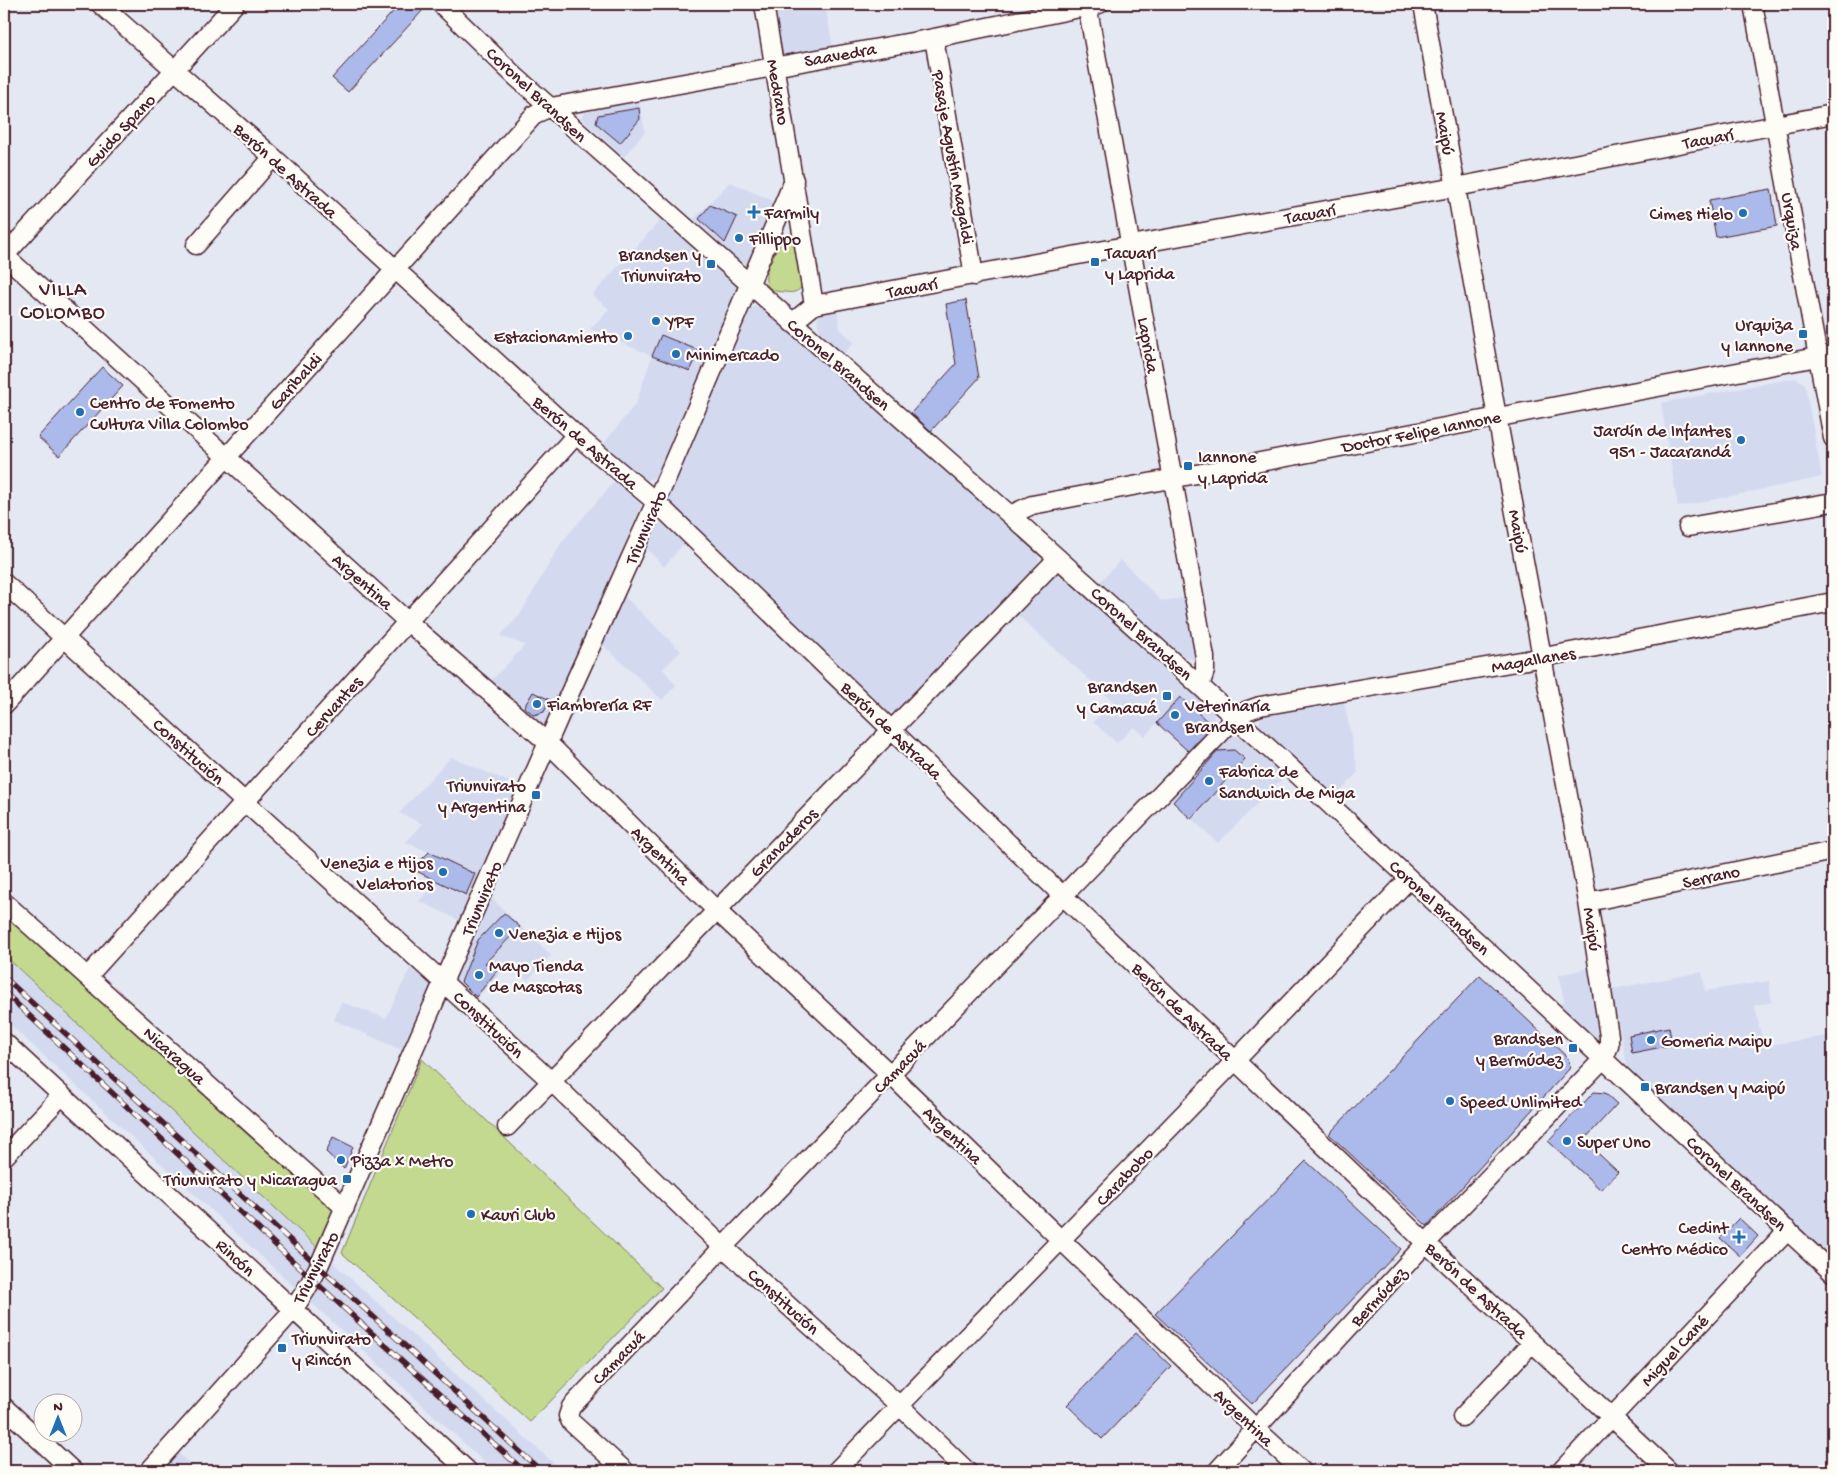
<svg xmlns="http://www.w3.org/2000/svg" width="1837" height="1475" font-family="'Gochi Hand',sans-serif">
<rect width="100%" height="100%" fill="#e4e8f3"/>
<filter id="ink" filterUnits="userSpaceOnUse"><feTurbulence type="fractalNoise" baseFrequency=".02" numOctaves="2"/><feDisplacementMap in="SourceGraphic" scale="10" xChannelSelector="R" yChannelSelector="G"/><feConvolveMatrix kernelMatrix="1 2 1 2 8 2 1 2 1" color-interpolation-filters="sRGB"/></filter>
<g filter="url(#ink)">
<!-- built -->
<path fill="#d3daf0" d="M770 4H825L833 49 789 58 781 56Z
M639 100 645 132 624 157 581 118 586 111Z
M730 182 778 203 753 259 747 264 740 263 694 219Z
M666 214 737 281 739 287 738 293 658 475 652 479 647 480 639 478 602 446 636 403 652 356 590 329 609 309 592 295Z
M762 306 1036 550 1039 559 1037 570 896 712H889L883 710 665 503 666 494 744 316 748 310 754 307Z
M837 308 840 329 854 342 844 354 820 332 817 322 819 314 823 311Z
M1796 378 1805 384 1822 477 1678 507 1661 403Z
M619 476 641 498V507L550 721 542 726H537L489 683 525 645 500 636 519 616 561 543Z
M658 521H664L686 541 664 567 642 544 654 524Z
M1121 560 1161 601 1189 597 1196 656 1192 659 1179 657 1099 583Z
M1056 575 1066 577 1212 709 1216 724 1190 753 1157 723 1145 736 1134 727 1117 743 1093 722 1114 702 1015 613 1050 577Z
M621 593 681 651 663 669 676 685 662 700 599 641Z
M1343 696 1358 772 1335 798 1261 730 1259 723 1263 712Z
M1232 736 1243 737 1285 776 1218 843 1168 797 1226 739Z
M451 757 521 787 463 922 419 901 438 882 412 869 429 852 406 842 423 824 399 813Z
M489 896 551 955 528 980 504 970 474 1000 457 986 455 975Z
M4 954 314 1245 562 1471H494L4 1019Z
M413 962 433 984 406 1052 334 1020 341 1002 386 1018Z
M1593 967 1602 1041 1598 1043 1559 1006 1564 1001 1559 975Z
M1702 972 1705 991 1769 981 1772 1002 1755 1005 1763 1046 1833 1035V1084L1826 1086 1833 1100V1264L1634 1075 1627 1066 1612 989Z
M178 1453 198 1471H161Z"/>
<!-- green -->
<path fill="#c2d98f" stroke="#867c5d" d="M789 234 795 236 803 282 802 287C796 293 792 293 784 292 748 291 775 255 783 237Z
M4 907 337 1207 318 1248 4 955Z
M422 1059 662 1288 530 1422 342 1253Z"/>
<!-- building -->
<path fill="#abbaea" stroke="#4a1f2b" d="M400 4H416L423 10 348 92 332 78Z
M639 108 640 119 620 143 596 123 598 115Z
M1771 189 1777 226 1716 237 1709 200Z
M710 205 737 217 725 243 699 219Z
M966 300 979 378 931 431 911 413 956 364 946 304Z
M661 335 700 351 690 371 652 356Z
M102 367 123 386 59 456 38 437Z
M533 692 550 700 544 712 534 715 524 707Z
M1180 697 1206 720 1208 730 1188 751 1157 723Z
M1234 750 1245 759 1191 819 1173 802 1218 751Z
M429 852 475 874 466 895 412 869Z
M504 913 520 927 485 963 499 968 476 997 461 982 478 940Z
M1480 975 1568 1058 1570 1068 1427 1226 1329 1134Z
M1669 1027 1672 1045 1632 1053 1629 1035Z
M1594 1092 1605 1093 1617 1104 1584 1140 1618 1172 1601 1190 1548 1141Z
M333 1137 353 1147 344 1169 326 1152Z
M1306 1161 1401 1249 1252 1404 1155 1314Z
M1739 1218 1758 1236 1740 1256 1720 1238Z
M1136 1333 1171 1366 1102 1439 1067 1405Z"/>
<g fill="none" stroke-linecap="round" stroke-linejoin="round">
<!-- minor casing -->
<g stroke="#4a1f2b" stroke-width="21">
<path id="minor" d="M100 4 273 157 576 435 656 502 1063 896 1426 1243 1669 1471
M441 4 515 76 1010 515 1282 760 1833 1273
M764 4 814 305
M1087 4 1205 657V671L1200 686
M1753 4 1833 438
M934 38 974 276
M196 245 273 157
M4 255 408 622 548 743 716 910 891 1075 1256 1429 1302 1471
M4 256 235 4
M792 323 814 305 1131 245 1456 187 1833 114
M1010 515 1032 505 1833 354
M1688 527 1833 502
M4 583 444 983 552 1082 723 1247 900 1406 967 1471
M4 705 535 114 551 107 934 38 1099 4
M4 902 345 1208
M1588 902 1833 851
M88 976 576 435
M4 1042 468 1471
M507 1127 1058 558
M4 1157 62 1095
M4 1407 73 1471
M1462 1417 1532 1343
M149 1471 293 1310 306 1290 318 1268 563 708 667 477 794 180
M625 1471 571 1422 568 1416 571 1407 723 1247 1235 718 1246 711 1260 706 1544 657 1833 602
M836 1471 1235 1061 1409 879
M1217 1471 1426 1243 1604 1058 1609 1046V1036L1588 902 1497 417 1423 4
M1561 1471 1788 1230"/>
</g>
<!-- minor -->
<use href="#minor" stroke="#fdfcf7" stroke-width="18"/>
<!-- rail casing -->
<g stroke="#4a1f2b" stroke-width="5.5">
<path id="rail" d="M4 977 541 1471
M4 992 312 1279 524 1471"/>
</g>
<!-- rail -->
<use href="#rail" stroke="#fdfcf7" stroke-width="4" stroke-dasharray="11" stroke-linecap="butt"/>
</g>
</g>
<!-- markers -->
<g fill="#1f6fb2" stroke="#fdfcf7" stroke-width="2">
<path d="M751.5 204.5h5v5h5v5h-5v5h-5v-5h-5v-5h5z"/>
<circle cx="1743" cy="213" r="5"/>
<circle cx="739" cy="238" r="5"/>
<rect x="1090" y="257" width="10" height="10" rx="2.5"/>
<rect x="706" y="259" width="10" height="10" rx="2.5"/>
<circle cx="656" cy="321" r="5"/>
<rect x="1798" y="329" width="10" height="10" rx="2.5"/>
<circle cx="628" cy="336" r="5"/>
<circle cx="676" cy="354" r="5"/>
<circle cx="80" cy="412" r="5"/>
<circle cx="1741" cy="440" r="5"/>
<rect x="1183" y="461" width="10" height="10" rx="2.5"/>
<rect x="1162" y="691" width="10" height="10" rx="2.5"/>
<circle cx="537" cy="704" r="5"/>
<circle cx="1175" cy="715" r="5"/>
<circle cx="1209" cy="781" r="5"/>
<rect x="531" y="790" width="10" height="10" rx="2.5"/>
<circle cx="443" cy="872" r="5"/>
<circle cx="499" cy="933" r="5"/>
<circle cx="479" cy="975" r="5"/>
<circle cx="1651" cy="1040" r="5"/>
<rect x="1568" y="1043" width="10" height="10" rx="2.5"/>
<rect x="1640" y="1082" width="10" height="10" rx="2.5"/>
<circle cx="1450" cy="1101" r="5"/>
<circle cx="1567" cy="1141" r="5"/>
<circle cx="341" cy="1160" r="5"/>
<rect x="342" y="1174" width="10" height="10" rx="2.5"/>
<circle cx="471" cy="1214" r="5"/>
<path d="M1736.5 1229.5h5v5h5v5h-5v5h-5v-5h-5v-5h5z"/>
<rect x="277" y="1343" width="10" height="10" rx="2.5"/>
</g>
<g text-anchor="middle" stroke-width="4.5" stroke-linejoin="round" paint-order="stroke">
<!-- street labels -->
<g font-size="18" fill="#4a1f2b" stroke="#fdfcf7">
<text transform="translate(840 54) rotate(-10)" y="6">Saavedra</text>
<text transform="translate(779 92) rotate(80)" y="6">Medrano</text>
<text transform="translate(537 94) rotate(43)" y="6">Coronel Brandsen</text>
<text transform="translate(120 130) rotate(-47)" y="6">Guido Spano</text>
<text transform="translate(1446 133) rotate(80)" y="6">Maipú</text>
<text transform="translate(1708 138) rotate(-11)" y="6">Tacuarí</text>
<text transform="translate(954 157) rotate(80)" y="6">Pasaje Agustín Magaldi</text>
<text transform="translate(286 170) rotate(42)" y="6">Berón de Astrada</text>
<text transform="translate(1310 213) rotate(-10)" y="6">Tacuarí</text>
<text transform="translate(1793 221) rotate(80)" y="6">Urquiza</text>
<text transform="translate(912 287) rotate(-11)" y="6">Tacuarí</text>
<text transform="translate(1149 345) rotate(80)" y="6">Laprida</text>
<text transform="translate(839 364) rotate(41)" y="6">Coronel Brandsen</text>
<text transform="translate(295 381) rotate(-48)" y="6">Garibaldi</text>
<text transform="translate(1421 431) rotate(-11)" y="6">Doctor Felipe Iannone</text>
<text transform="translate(586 442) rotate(41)" y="6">Berón de Astrada</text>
<text transform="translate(645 527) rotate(-66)" y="6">Triunvirato</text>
<text transform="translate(1519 531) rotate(79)" y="6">Maipú</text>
<text transform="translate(363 581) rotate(42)" y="6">Argentina</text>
<text transform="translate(1142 633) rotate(42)" y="6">Coronel Brandsen</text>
<text transform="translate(1533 659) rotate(-10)" y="6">Magallanes</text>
<text transform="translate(333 706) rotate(-48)" y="6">Cervantes</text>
<text transform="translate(892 730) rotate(44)" y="6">Berón de Astrada</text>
<text transform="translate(189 751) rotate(42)" y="6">Constitución</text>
<text transform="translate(783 842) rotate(-46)" y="6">Granaderos</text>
<text transform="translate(661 855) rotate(45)" y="6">Argentina</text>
<text transform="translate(1711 876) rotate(-12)" y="6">Serrano</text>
<text transform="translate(481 898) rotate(-67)" y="6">Triunvirato</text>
<text transform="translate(1440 907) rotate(43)" y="6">Coronel Brandsen</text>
<text transform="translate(1593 929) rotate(81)" y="6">Maipú</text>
<text transform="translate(1183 1011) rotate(44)" y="6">Berón de Astrada</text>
<text transform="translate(489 1024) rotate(43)" y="6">Constitución</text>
<text transform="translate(175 1055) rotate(42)" y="6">Nicaragua</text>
<text transform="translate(899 1066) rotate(-46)" y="6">Camacuá</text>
<text transform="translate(953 1135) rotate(44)" y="6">Argentina</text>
<text transform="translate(1124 1176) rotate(-46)" y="6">Carabobo</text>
<text transform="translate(1737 1183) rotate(43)" y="6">Coronel Brandsen</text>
<text transform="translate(236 1257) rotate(43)" y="6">Rincón</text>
<text transform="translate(315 1267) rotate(-62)" y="6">Triunvirato</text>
<text transform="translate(1477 1290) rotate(43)" y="6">Berón de Astrada</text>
<text transform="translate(1378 1296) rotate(-47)" y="6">Bermúdez</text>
<text transform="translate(784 1301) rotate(42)" y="6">Constitución</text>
<text transform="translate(1674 1350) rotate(-47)" y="6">Miguel Cané</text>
<text transform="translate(618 1357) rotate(-46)" y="6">Camacuá</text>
<text transform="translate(1244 1417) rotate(44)" y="6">Argentina</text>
</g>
<!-- poi labels -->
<g font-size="18" fill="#4a1f2b" stroke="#fdfcf7" text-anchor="start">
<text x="764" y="218">Farmily</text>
<text x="1733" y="219" text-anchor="end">Cimes Hielo</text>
<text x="749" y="244">Fillippo</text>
<text x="1105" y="258">Tacuarí<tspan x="1105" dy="21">y Laprida</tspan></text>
<text x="701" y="260" text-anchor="end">Brandsen y<tspan x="701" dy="21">Triunvirato</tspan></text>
<text x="666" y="327">YPF</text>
<text x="1793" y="330" text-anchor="end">Urquiza<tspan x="1793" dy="21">y Iannone</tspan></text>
<text x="618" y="342" text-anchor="end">Estacionamiento</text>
<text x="686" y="360">Minimercado</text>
<text x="90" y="408">Centro de Fomento<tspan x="90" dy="21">Cultura Villa Colombo</tspan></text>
<text x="1731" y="436" text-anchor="end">Jardín de Infantes<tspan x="1731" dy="21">951 - Jacarandá</tspan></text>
<text x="1198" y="462">Iannone<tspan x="1198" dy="21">y Laprida</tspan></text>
<text x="1157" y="692" text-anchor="end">Brandsen<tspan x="1157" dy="21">y Camacuá</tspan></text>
<text x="547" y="710">Fiambrería RF</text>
<text x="1185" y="711">Veterinaría<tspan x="1185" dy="21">Brandsen</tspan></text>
<text x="1219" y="777">Fabrica de<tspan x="1219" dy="21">Sandwich de Miga</tspan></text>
<text x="526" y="791" text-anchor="end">Triunvirato<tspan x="526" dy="21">y Argentina</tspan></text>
<text x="433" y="868" text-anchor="end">Venezia e Hijos<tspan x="433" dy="21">Velatorios</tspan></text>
<text x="509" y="939">Venezia e Hijos</text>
<text x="489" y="971">Mayo Tienda<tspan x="489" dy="21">de Mascotas</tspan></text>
<text x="1563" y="1044" text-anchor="end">Brandsen<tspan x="1563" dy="21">y Bermúdez</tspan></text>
<text x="1661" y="1046">Gomeria Maipu</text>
<text x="1655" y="1093">Brandsen y Maipú</text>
<text x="1460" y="1107">Speed Unlimited</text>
<text x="1577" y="1147">Super Uno</text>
<text x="351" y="1166">Pizza x Metro</text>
<text x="337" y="1185" text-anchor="end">Triunvirato y Nicaragua</text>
<text x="481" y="1220">Kauri Club</text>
<text x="1728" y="1233" text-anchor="end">Cedint<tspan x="1728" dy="21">Centro Médico</tspan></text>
<text x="292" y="1344">Triunvirato<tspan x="292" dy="21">y Rincón</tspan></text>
</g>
<!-- quarter labels -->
<g font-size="20" letter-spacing="1" fill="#4a1f2b" stroke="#fdfcf7">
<text x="63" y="295">VILLA<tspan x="63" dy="23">COLOMBO</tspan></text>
</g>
</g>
<!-- margin -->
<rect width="1837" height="1475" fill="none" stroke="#fdfcf7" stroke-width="20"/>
<rect x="10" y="10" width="1817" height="1455" fill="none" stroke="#4a1f2b" stroke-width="2" filter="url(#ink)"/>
<!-- north arrow -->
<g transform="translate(58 1418)"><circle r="24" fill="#fdfcf7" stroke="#b5a4a5"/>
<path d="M0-4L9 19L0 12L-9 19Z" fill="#1f6fb2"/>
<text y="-8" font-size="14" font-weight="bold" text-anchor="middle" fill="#4a1f2b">N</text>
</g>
</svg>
